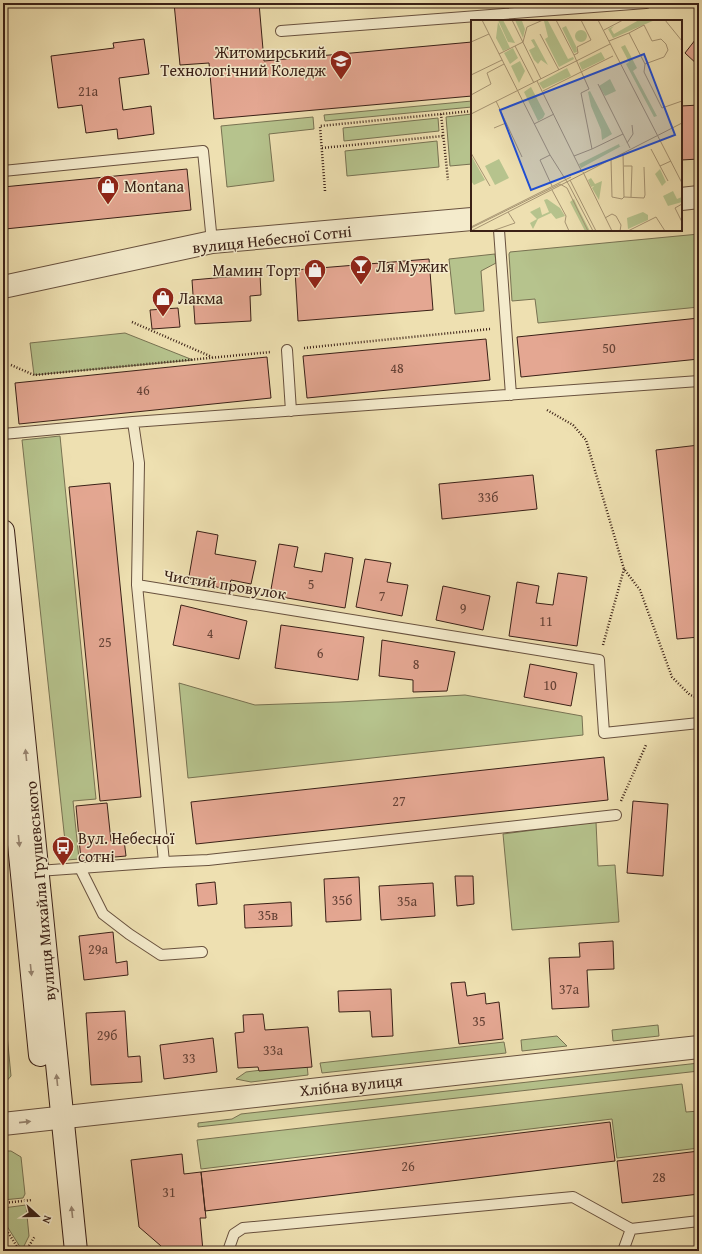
<svg xmlns="http://www.w3.org/2000/svg" width="702" height="1254" font-family="'Gentium Book Plus',serif">
<rect width="100%" height="100%" fill="#eee0b1"/>
<filter id="stains"><feTurbulence type="fractalNoise" baseFrequency=".005" numOctaves="4"/><feColorMatrix values="0 0 0 0 .2 0 0 0 0 .09 0 0 0 0 .02 0 0 0 .5 -.17"/></filter>
<radialGradient id="worn" r=".72"><stop offset=".6" stop-color="#630" stop-opacity="0"/><stop offset="1" stop-color="#630" stop-opacity=".3"/></radialGradient>
<!-- green -->
<path fill="#b6c38d" stroke="#787252" d="M472 101V107L325 121 324 115Z
M472 114V164L450 166 446 117Z
M313 117 314 129 269 134 274 181 227 187 221 126Z
M438 118 439 131 344 141 343 128Z
M437 141 439 167 347 176 345 151Z
M699 234V307L538 323 535 299 512 301 509 254 510 252Z
M495 254 496 263 481 271 484 311 455 314 449 259Z
M125 333 193 360 34 375 30 343Z
M60 436 96 799 73 801 79 859 67 860 22 440Z
M179 683 255 705 339 702 465 695 582 716 583 735 188 778Z
M596 822 598 866 615 865 619 922 512 930 503 834Z
M3 1024H6L11 1076 3 1085Z
M658 1025 659 1036 613 1041 612 1030Z
M557 1036 567 1046 522 1051 521 1040Z
M504 1042 506 1053 322 1073 320 1063Z
M699 1063V1071L198 1127V1123L232 1119 241 1114Z
M307 1064 308 1075 251 1082 236 1079 246 1072Z
M682 1084 686 1112 699 1111V1148L617 1158 612 1119 201 1169 197 1140Z
M3 1151H11L21 1157 25 1194 23 1198 3 1200Z
M26 1205 29 1236 22 1250 3 1220V1208Z"/>
<!-- building -->
<path fill="#e4a792" stroke="#3b2117" d="M174 3H259L264 61 472 42V96L214 119 209 63 180 65Z
M699 35V66L685 53Z
M144 39 149 74 119 78 123 110 151 106 154 134 118 139 117 129 86 133 82 105 58 108 51 56 114 48 113 43Z
M699 105V159L681 160V106Z
M187 169 191 210 5 229 3 187Z
M429 259 433 310 298 321 295 270Z
M260 274 261 295 250 296 251 321 195 324 192 280Z
M178 308 180 327 152 329 150 310Z
M699 318V359L521 377 517 337Z
M486 339 490 380 307 398 303 356Z
M267 357 271 398 19 424 15 383Z
M699 445V637L677 639 656 450Z
M533 475 537 509 442 519 439 484Z
M110 483 141 797 100 801 69 487Z
M197 531 218 535 215 554 256 561 251 584 231 580 228 589 188 582Z
M279 544 298 547 294 567 322 572 325 553 353 558 345 608 270 595Z
M365 559 391 563 387 582 408 585 402 616 356 607Z
M558 573 587 577 577 646 509 636 517 582 539 586 536 603 553 605Z
M443 586 490 596 483 630 436 620Z
M181 605 247 621 239 659 173 645Z
M281 625 364 637 358 680 275 668Z
M382 640 455 652 447 691 413 692V680L379 676Z
M530 664 577 673 571 706 524 697Z
M696 745H699V774Z
M604 757 608 800 196 844 191 802Z
M633 801 668 804 663 876 627 873Z
M107 803 111 841 124 840 126 856 81 860 76 806Z
M455 876H473L474 904 457 906Z
M359 877 361 920 326 922 324 879Z
M215 882 217 904 198 906 196 884Z
M433 883 435 916 381 920 379 886Z
M291 902 292 926 245 928 244 905Z
M113 932 116 963 127 961 128 975 84 980 79 936Z
M613 941 614 969 587 970 589 1007 552 1009 549 958 580 957 579 943Z
M3 973 6 1006 3 1007Z
M465 982 467 996 485 993 486 1004 499 1002 503 1039 459 1044 451 983Z
M391 989 393 1036 372 1037 370 1011 339 1012 338 991Z
M125 1011 128 1057 140 1056 142 1082 91 1085 86 1013Z
M263 1014 265 1030 308 1027 312 1067 259 1071 258 1067 238 1068 235 1033 244 1032 243 1015Z
M213 1038 217 1072 164 1079 160 1045Z
M610 1122 615 1161 205 1211 201 1172Z
M699 1151V1194L622 1203 617 1161Z
M182 1154 184 1174 201 1172 206 1218H200L203 1251H161V1246L139 1227 131 1160Z"/>
<g fill="none" stroke-linecap="round" stroke-linejoin="round">
<!-- service casing -->
<g stroke="#68513e" stroke-width="12">
<path id="service" d="M281 31 646 3
M3 171 203 151 212 242
M499 230 511 395
M287 350 291 411
M133 422 699 381
M3 434 133 422 139 463 137 585 599 660 604 733 699 723
M164 862 208 860 616 815
M80 868 103 914 129 934 161 955 202 952
M38 871 164 862 137 585
M228 1251 234 1234 243 1228 573 1197 631 1229 699 1221
M623 1251 631 1229"/>
</g>
<!-- tertiary casing -->
<g stroke="#68513e" stroke-width="24">
<path id="tertiary" d="M681 199 699 197
M3 287 212 242 472 219
M3 1124 699 1047"/>
</g>
<!-- secondary casing -->
<g stroke="#3b2117" stroke-width="24">
<path id="secondary" d="M3 531 76 1251
M3 684 40 1055"/>
</g>
<!-- path -->
<path stroke="#3b2117" stroke-width="2.5" stroke-dasharray="1 2" stroke-linecap="butt" d="M441 114 448 180
M322 148 443 136
M325 191 320 126 472 111
M132 322 212 357
M304 348 490 329
M11 365 34 375 271 352
M547 410 573 425 586 440 624 569 640 590 672 677 690 695 699 698
M603 645 624 569
M621 801 646 745
M3 1203 32 1200
M3 1225 20 1251
M26 1251 35 1236"/>
<!-- service -->
<use href="#service" stroke="#f4ebcc" stroke-width="10"/>
<!-- tertiary -->
<use href="#tertiary" stroke="#f4ebcc" stroke-width="22"/>
<!-- secondary -->
<use href="#secondary" stroke="#f4ebcc" stroke-width="22"/>
</g>
<!-- one-way arrows -->
<defs><path id="oneway-solid" d="M-6-.8H1V-3.2L6.5 0L1 3.2V.8H-6Z"/></defs>
<g fill="#988672">
<use href="#oneway-solid" transform="translate(26 755) rotate(-96)"/>
<use href="#oneway-solid" transform="translate(19 841) rotate(84)"/>
<use href="#oneway-solid" transform="translate(31 970) rotate(84)"/>
<use href="#oneway-solid" transform="translate(57 1080) rotate(-96)"/>
<use href="#oneway-solid" transform="translate(25 1122) rotate(-6)"/>
<use href="#oneway-solid" transform="translate(72 1212) rotate(-96)"/>
</g>
<!-- icons -->
<defs>
<g id="university-pin" transform="scale(1.15)"><path d="M0 17L-7.5 6A9.5 9.5 0 1 1 7.5 6Z" fill="#8f2418" stroke="#f4ebcc"/><path d="M0-5L7-2L0 1L-7-2ZM-4 1L0 2.5L4 1V4Q0 6-4 4Z" fill="#fff"/></g>
<g id="shop-pin" transform="scale(1.15)"><path d="M0 17L-7.5 6A9.5 9.5 0 1 1 7.5 6Z" fill="#8f2418" stroke="#f4ebcc"/><path d="M-5-2.5h2.3a2.7 3.5 0 0 1 5.4 0H5L5.5 6h-11ZM-1.5-2.5h3a1.5 2.3 0 0 0-3 0Z" fill="#fff"/></g>
<g id="bar-pin" transform="scale(1.15)"><path d="M0 17L-7.5 6A9.5 9.5 0 1 1 7.5 6Z" fill="#8f2418" stroke="#f4ebcc"/><path d="M-6-5H6L.8 .8V4.5H3.5V6h-7V4.5H-.8V.8Z" fill="#fff"/></g>
<g id="bus-pin" transform="scale(1.15)"><path d="M0 17L-7.5 6A9.5 9.5 0 1 1 7.5 6Z" fill="#8f2418" stroke="#f4ebcc"/><path d="M-5-6H5V4H4V6H2V4H-2V6H-4V4H-5ZM-3.5-4V0h7V-4ZM-3.5 1.2v1.5H-2V1.2ZM2 1.2v1.5H3.5V1.2Z" fill="#fff"/></g>
</defs>
<g fill-rule="evenodd">
<use href="#university-pin" x="341" y="61"/>
<use href="#shop-pin" x="108" y="186"/>
<use href="#bar-pin" x="361" y="266"/>
<use href="#shop-pin" x="315" y="270"/>
<use href="#shop-pin" x="163" y="298"/>
<use href="#bus-pin" x="63" y="847"/>
</g>
<g text-anchor="middle" stroke-width="3" stroke-linejoin="round" paint-order="stroke">
<!-- number labels -->
<g font-size="14" fill="#654236">
<text x="88" y="96">21а</text>
<text x="609" y="353">50</text>
<text x="397" y="373">48</text>
<text x="143" y="395">46</text>
<text x="488" y="502">33б</text>
<text x="311" y="589">5</text>
<text x="382" y="601">7</text>
<text x="463" y="613">9</text>
<text x="546" y="626">11</text>
<text x="210" y="638">4</text>
<text x="105" y="647">25</text>
<text x="320" y="658">6</text>
<text x="416" y="669">8</text>
<text x="550" y="690">10</text>
<text x="399" y="806">27</text>
<text x="342" y="905">35б</text>
<text x="407" y="906">35а</text>
<text x="268" y="920">35в</text>
<text x="98" y="954">29а</text>
<text x="569" y="994">37а</text>
<text x="479" y="1026">35</text>
<text x="107" y="1040">29б</text>
<text x="273" y="1055">33а</text>
<text x="189" y="1063">33</text>
<text x="408" y="1171">26</text>
<text x="659" y="1182">28</text>
<text x="169" y="1197">31</text>
</g>
<!-- poi labels -->
<g font-size="16" fill="#3b2117" stroke="#f4ebcc" text-anchor="start">
<text x="326" y="58" text-anchor="end">Житомирський<tspan x="326" dy="18">Технологічний Коледж</tspan></text>
<text x="124" y="192">Montana</text>
<text x="376" y="272">Ля Мужик</text>
<text x="300" y="276" text-anchor="end">Мамин Торт</text>
<text x="178" y="304">Лакма</text>
<text x="78" y="844">Вул. Небесної<tspan x="78" dy="18">сотні</tspan></text>
</g>
<!-- street labels -->
<g font-size="16" fill="#3b2117" stroke="#f4ebcc">
<text transform="translate(272 239) rotate(-6)" y="6">вулиця Небесної Сотні</text>
<text transform="translate(225 584) rotate(9)" y="6">Чистий провулок</text>
<text transform="translate(40 891) rotate(-95)" y="6">вулиця Михайла Грушевського</text>
<text transform="translate(351 1085) rotate(-6)" y="6">Хлібна вулиця</text>
</g>
</g>
<!-- overview -->
<g transform="translate(471 20)">
<rect width="211" height="211" fill="#eee0b1"/>
<path d="M27 0H32L44 23 37 22ZM44 0H53L51 1 54 9 52 18ZM168 0H184L142 18 137 9 143 6 140 9 143 14ZM73 1H77L97 39 102 37 103 39 88 47 74 19 77 17ZM27 2 39 28 32 31 25 18ZM95 6 105 26 106 32 103 33 91 8ZM104 16a6 6 0 1 1 12 0a6 6 0 1 1-12 0ZM63 19 77 45 70 40 67 44 63 40 58 30 64 27 60 20ZM154 25 166 48 162 51 186 96 183 97 155 44 158 42 150 27ZM42 28 47 38 39 44 33 33ZM130 32 134 39 111 50 108 43ZM49 41 54 51 48 63 40 46ZM96 48 100 56 72 69 68 63ZM139 59 145 71 134 76 128 66ZM60 67 74 94 72 98 67 101 53 72ZM119 71 141 114 131 120 130 110 120 86 117 72ZM156 123 110 148 108 144 148 124 149 127ZM1 137 14 160 3 165 0 161ZM28 139 38 158 24 165 14 146ZM189 149 195 162 191 166 184 154ZM120 158 124 164 131 161 128 180 121 168 123 166 120 167 117 160ZM202 171 206 179 211 177V182L197 186 192 176ZM76 179 89 188 94 196 85 199 80 193 67 199 62 209 59 203 66 199 59 192 69 187 71 195 78 192 73 180ZM103 179 107 188 119 211H114L99 182ZM172 192 177 195V200L157 209 156 198Z" fill="#b6c38d"/>
<path fill="none" stroke="#a69473" stroke-width="1" d="M11 0 79 135 98 165 122 211M41 0 70 59M85 0 103 35M110 0 120 20 106 27 107 33 103 35 118 69 110 73 121 129 103 136 111 152M127 0 211 163M194 0 211 21M133 10 152 0M158 13 173 5 181 21 190 19 195 24 197 30 193 37 174 44M69 14 88 50M138 21 158 13 174 44 173 52 191 88 211 81M0 22 18 14M44 26 63 63M28 34 52 22 56 7 72 0M0 55 31 40M66 61 103 136M127 64 152 114M72 71 142 36M0 75 20 64 16 53 33 44M25 81 51 137M0 94 139 24M63 104 83 94M23 108 35 103M156 123 162 114 161 105M121 129 152 114 159 128M180 129 189 146 200 141M0 133 19 166M79 135 69 140 81 166M140 139 141 177 151 179 153 177 152 133M153 146H161L160 177M189 146 197 161M112 152 141 211M99 160 125 211M81 170 95 196 94 202 98 211M153 177 173 178 174 175 173 147M211 184 204 188 211 202M134 198 141 194 145 196 150 205 149 211M0 207 100 157M0 208 89 164 96 168 117 211M0 211 211 103M21 211 44 203 37 192M157 211 185 197 194 211"/>
<path fill="#1d4ed8" fill-opacity="0.15" stroke="#1d4ed8" stroke-width="2" d="M173 34 204 115 60 170 29 90Z"/>
<rect width="211" height="211" fill="none" stroke="#3b2117" stroke-width="2"/>
</g>
<!-- margin -->
<rect width="702" height="1254" fill="none" stroke="#eee0b1" stroke-width="16"/>
<rect x="4" y="4" width="694" height="1246" fill="none" stroke="#3b2117" stroke-width="2"/>
<rect x="8" y="8" width="686" height="1238" fill="none" stroke="#3b2117"/>
<!-- north arrow -->
<g transform="translate(38 1216) rotate(111)" stroke="#f4ebcc" stroke-width="3" paint-order="stroke">
<path d="M0-3L7 15L0 10L-7 15Z" fill="#3b2117"/>
<text y="-6" font-size="11" font-weight="bold" text-anchor="middle" fill="#3b2117">N</text>
</g>
<rect width="100%" height="100%" filter="url(#stains)"/>
<rect width="100%" height="100%" fill="url(#worn)"/>
</svg>
